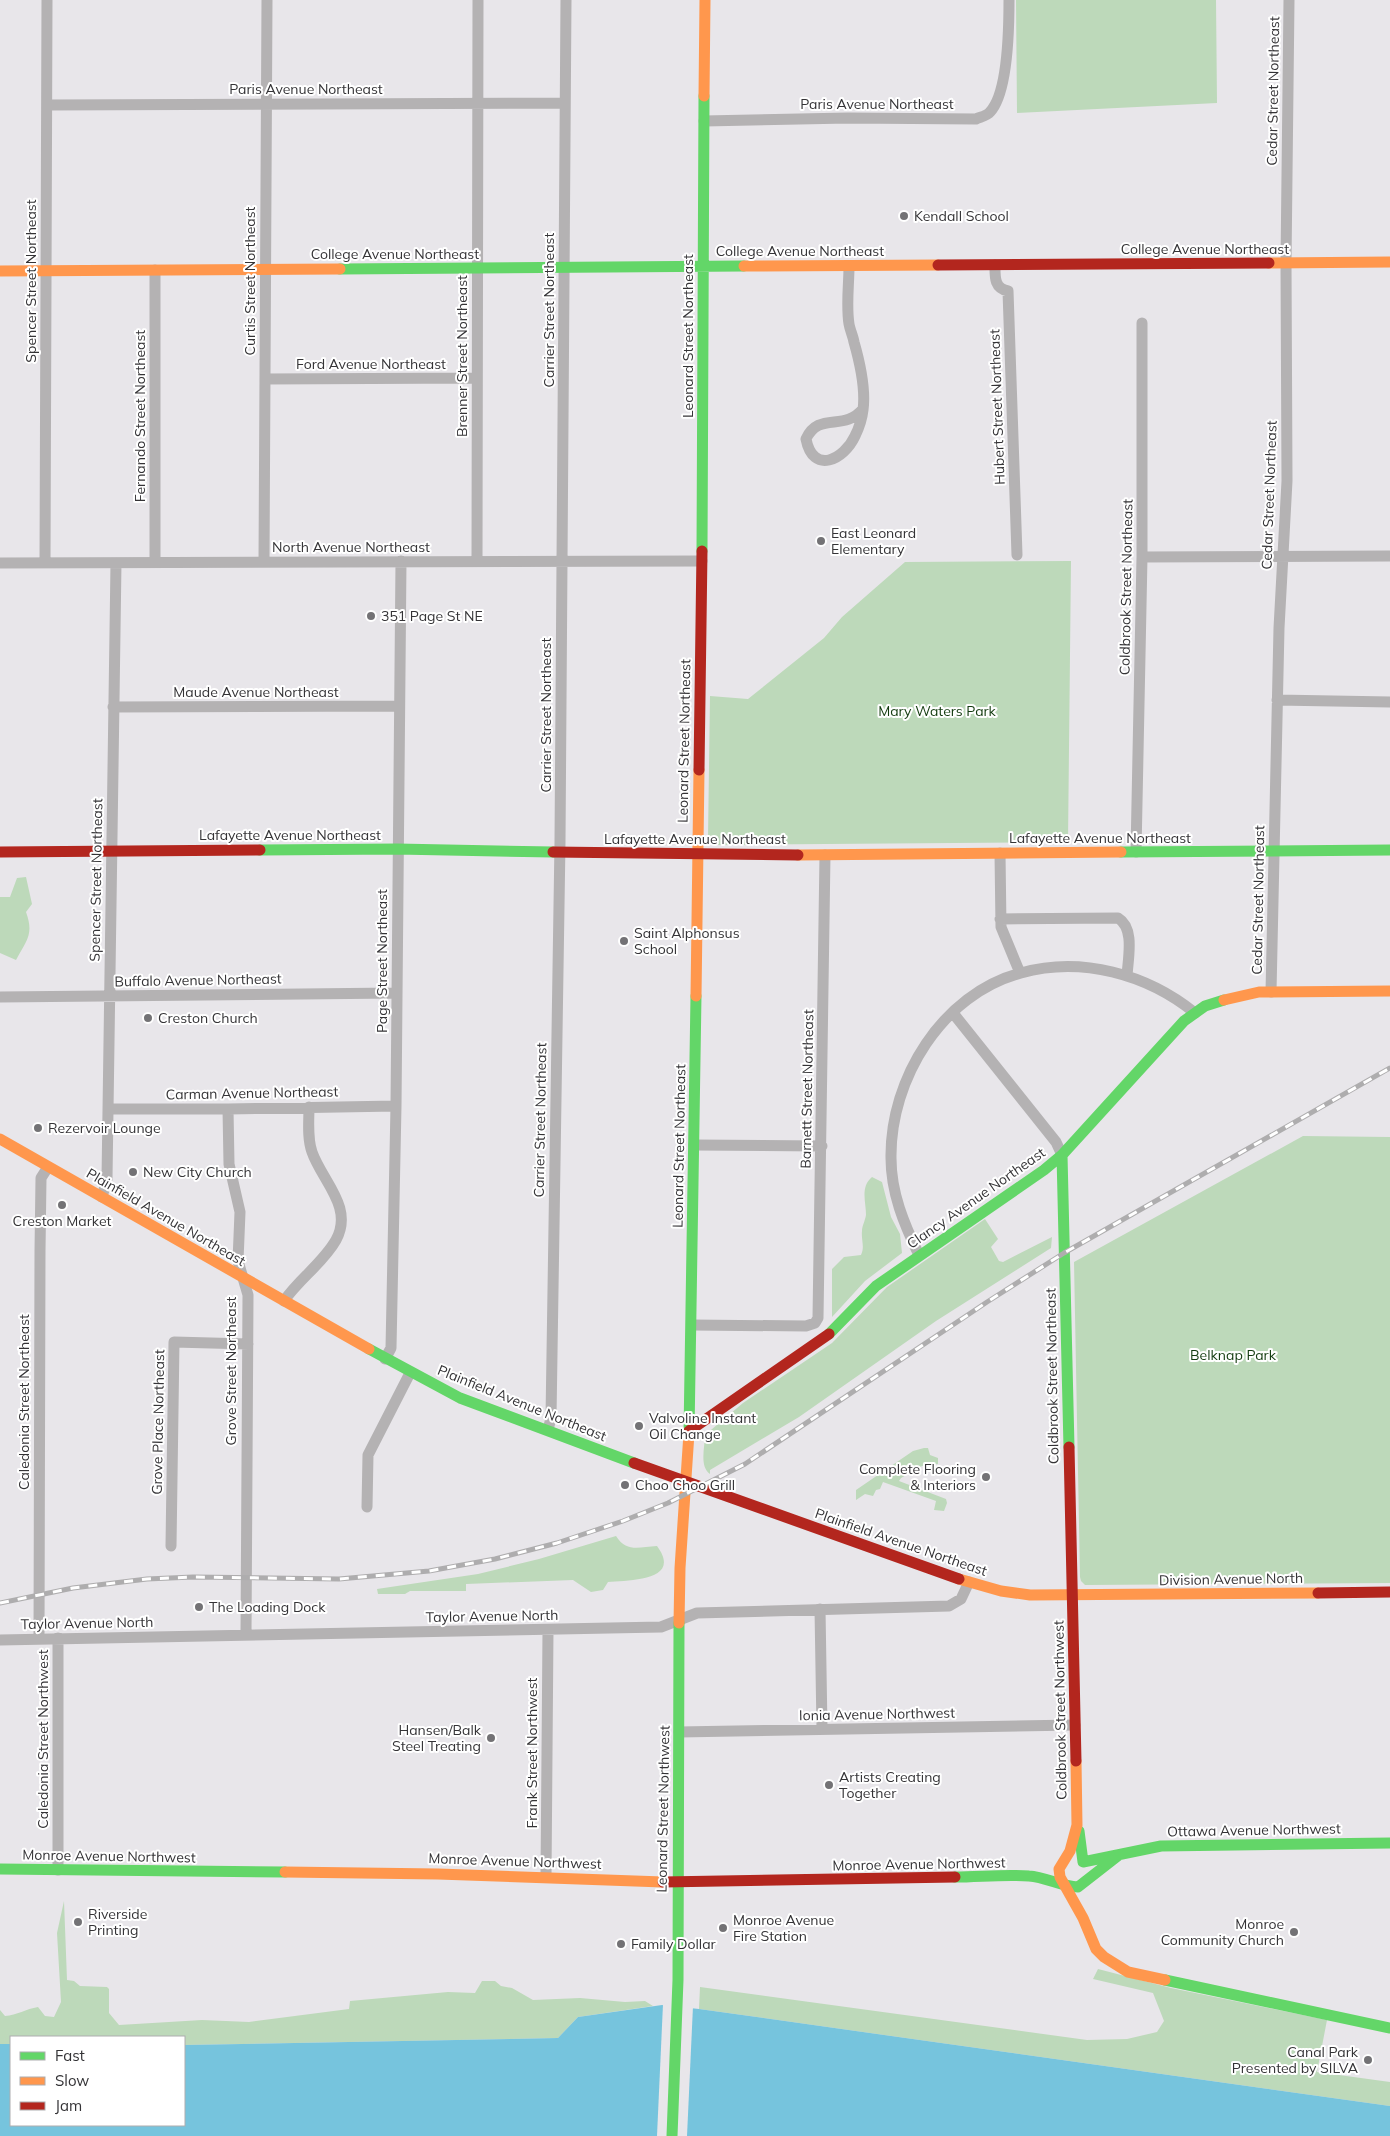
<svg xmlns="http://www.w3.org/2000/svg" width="1390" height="2136" font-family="Mulish,sans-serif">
<rect width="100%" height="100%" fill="#e8e6ea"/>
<!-- green -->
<path fill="#bdd9ba" d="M1016 0H1216L1217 103 1017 113Z
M1071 561 1068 842 718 845 711 843 708 838 710 696 748 699 824 638 842 617 905 562Z
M26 877 32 904 26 912C34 934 27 940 16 960L0 953V897H10L17 878Z
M1303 1136 1390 1137V1583L1085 1585 1081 1581 1080 1577 1074 1262Z
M872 1177 882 1182 891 1217 900 1234 902 1253 865 1281 832 1317V1269L844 1257 861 1255C865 1247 861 1240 862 1231 862 1226 865 1221 866 1215 866 1202 860 1187 872 1177Z
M985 1219 998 1239 991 1247 999 1261 1003 1262 1052 1237 1051 1248 936 1321 799 1417 710 1470V1474C699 1466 705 1447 705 1435L743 1403 832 1343 887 1287Z
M924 1448H928L930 1455 938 1458V1464L922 1466 901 1478 899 1481 946 1499 947 1503 944 1511 934 1510 936 1501 883 1482 880 1489 876 1490 873 1496 865 1494 856 1500V1490L913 1451Z
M616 1536C627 1553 639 1547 657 1546 683 1581 629 1580 608 1582L603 1590 591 1592 573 1580 466 1584V1591H410L405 1594H378L377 1589 478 1574 539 1559Z
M64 1901 67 1980 74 1981 80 1986 107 1987 109 1989V2013L119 2025 202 2020 249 2022 349 2009 350 2001 448 1992 475 1993 482 1981H495L501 1986 512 1988 533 2000 580 1998 625 2002 645 2001 653 2006 578 2017 558 2038 184 2045V2037H11V2044H0V2010L5 2016C17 2015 26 2009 38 2007L45 2016 54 2017 61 2002 57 1933Z
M1098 1969 1171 1988 1327 2020 1317 2072 1390 2082V2106L699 2009 700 1987 1087 2040 1127 2039 1157 2032 1164 2021 1153 1993 1093 1979Z"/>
<!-- water -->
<path fill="#76c4dd" d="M662 2005 699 2009 1390 2106V2136H0V2044H11V2125H184V2045L558 2038 578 2017Z"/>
<!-- pier -->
<path fill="#e8e6ea" d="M663 2004 693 2006 687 2136H657Z"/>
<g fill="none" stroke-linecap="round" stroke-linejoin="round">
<!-- street -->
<path stroke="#b4b2b3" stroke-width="11" d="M47 105 565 103
M704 121 848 118 976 119C980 117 987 116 990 112 1008 93 1009 26 1009 0
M995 265C995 277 994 288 1008 291L1017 555
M849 266C849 285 846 305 849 324 850 330 853 336 854 342 860 363 866 388 863 410 862 419 859 428 855 436 844 460 813 475 806 439 819 411 844 432 863 409
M265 379 476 378
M1142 557 1390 556
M477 561 478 0
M155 562V270
M264 562 267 0
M0 563 702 561
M45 563 47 0
M1277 700 1390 702
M113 707 399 706
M1136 852 1142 557V323
M1000 853 1001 927 1020 973
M1000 919 1118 918C1135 928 1128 958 1127 976
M1271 992 1279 628 1287 481 1286 263 1289 0
M0 997 396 993
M953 1013 1056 1142 1062 1155
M108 1109H228L396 1106
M228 1109 229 1164 240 1212 238 1261 248 1295 246 1634
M694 1145 822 1146
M102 1197 107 1179 116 563
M919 1255C904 1224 891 1193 891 1158 890 1079 942 994 1021 973 1081 956 1147 974 1195 1013
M284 1301C299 1279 323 1263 336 1240 354 1207 322 1181 312 1152 307 1138 309 1121 309 1107
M692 1325 806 1326 815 1323 818 1318 825 855
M385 1359 391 1348 396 1106 401 561
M548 1430 551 1418 560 842 566 0
M367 1507 368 1455 410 1373
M171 1546 174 1342 248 1344
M820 1609 822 1729
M39 1639 40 1251 41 1178 48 1167
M0 1640 661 1627 697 1613 949 1606 961 1599 969 1582
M679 1732 1075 1725
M58 1870V1638
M546 1877 548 1630"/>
<!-- fast -->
<path stroke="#63d668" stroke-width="11" d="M340 269 744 266
M702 551 704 96
M260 850 397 849 553 852
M1121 852 1390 850
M1062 1155 1069 1447
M829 1334 876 1286 1044 1170 1062 1155 1184 1021 1205 1006 1224 1000
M369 1349 460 1398 634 1463
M689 1433 696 996
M1079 1831 1083 1862 1161 1846 1390 1843
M0 1869 285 1872
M955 1877C979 1877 1005 1874 1029 1876 1046 1877 1062 1887 1078 1887L1119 1855
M1165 1980 1390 2028
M672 2136 678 1980 679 1623"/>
<!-- slow -->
<path stroke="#ff974d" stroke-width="11" d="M704 96 705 0
M1269 263 1390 262
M744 266 938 265
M0 271 340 269
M798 855 1121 852
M696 996 699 770
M1224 1000 1259 992 1390 991
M0 1139 369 1349
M959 1579 1001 1591 1030 1595 1318 1593
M679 1623 680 1568 689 1433
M1076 1761 1077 1825 1070 1851 1059 1869 1060 1877 1083 1918 1096 1949 1104 1957 1128 1972 1165 1980
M285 1872 438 1874 663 1882"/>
<!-- jam -->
<path stroke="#b3261e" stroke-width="11" d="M938 265 1269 263
M699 770 702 551
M0 852 260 850
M553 852 798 855
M689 1431 829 1334
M1069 1447 1076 1761
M634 1463 959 1579
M1318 1593 1390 1592
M663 1882 955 1877"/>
<!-- rail casing -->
<g stroke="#aeadae" stroke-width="5">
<path id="rail" d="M0 1603 73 1588 147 1579 193 1577 339 1579 429 1571 495 1559 557 1543 623 1521 668 1503 745 1464 987 1302 1064 1253 1390 1068"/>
</g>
<!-- rail -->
<use href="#rail" stroke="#fff" stroke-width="3" stroke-dasharray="9" stroke-linecap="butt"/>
</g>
<!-- markers -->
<g fill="#737275" stroke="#fff" stroke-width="2">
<circle cx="904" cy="216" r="5"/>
<circle cx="821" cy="541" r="5"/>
<circle cx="371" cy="616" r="5"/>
<circle cx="624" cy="941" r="5"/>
<circle cx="148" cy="1018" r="5"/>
<circle cx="38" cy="1128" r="5"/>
<circle cx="133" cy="1172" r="5"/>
<circle cx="62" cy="1205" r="5"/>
<circle cx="639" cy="1426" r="5"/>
<circle cx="986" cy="1477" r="5"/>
<circle cx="625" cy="1485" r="5"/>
<circle cx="199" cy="1607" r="5"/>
<circle cx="491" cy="1738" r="5"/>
<circle cx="829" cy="1785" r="5"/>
<circle cx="78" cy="1922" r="5"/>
<circle cx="723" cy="1928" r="5"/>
<circle cx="1294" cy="1932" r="5"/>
<circle cx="621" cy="1944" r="5"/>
<circle cx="1368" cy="2060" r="5"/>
</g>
<g text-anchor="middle" stroke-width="4" stroke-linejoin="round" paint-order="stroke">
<!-- street labels -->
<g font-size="14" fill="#343336" stroke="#fff">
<text x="306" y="94">Paris Avenue Northeast</text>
<text transform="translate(1273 91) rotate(-89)" y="5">Cedar Street Northeast</text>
<text x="877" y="109">Paris Avenue Northeast</text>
<text x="1205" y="254">College Avenue Northeast</text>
<text x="800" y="256">College Avenue Northeast</text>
<text x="395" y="259">College Avenue Northeast</text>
<text transform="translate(31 281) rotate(-90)" y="5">Spencer Street Northeast</text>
<text transform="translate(250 281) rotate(-90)" y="5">Curtis Street Northeast</text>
<text transform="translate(549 310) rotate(-90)" y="5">Carrier Street Northeast</text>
<text transform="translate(688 336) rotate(-90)" y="5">Leonard Street Northeast</text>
<text transform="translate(462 356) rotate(-90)" y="5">Brenner Street Northeast</text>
<text x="371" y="369">Ford Avenue Northeast</text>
<text transform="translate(997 407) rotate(-92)" y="5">Hubert Street Northeast</text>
<text transform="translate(140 416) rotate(-90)" y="5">Fernando Street Northeast</text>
<text transform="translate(1269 495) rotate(-88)" y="5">Cedar Street Northeast</text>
<text x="351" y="552">North Avenue Northeast</text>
<text transform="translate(1126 587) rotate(-89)" y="5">Coldbrook Street Northeast</text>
<text x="256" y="697">Maude Avenue Northeast</text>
<text transform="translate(546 715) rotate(-90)" y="5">Carrier Street Northeast</text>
<text transform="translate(684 741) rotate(-89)" y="5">Leonard Street Northeast</text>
<text x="290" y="840">Lafayette Avenue Northeast</text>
<text x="1100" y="843">Lafayette Avenue Northeast</text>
<text x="695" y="844">Lafayette Avenue Northeast</text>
<text transform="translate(96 880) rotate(-89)" y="5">Spencer Street Northeast</text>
<text transform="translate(1258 900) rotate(-89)" y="5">Cedar Street Northeast</text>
<text transform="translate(382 961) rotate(-90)" y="5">Page Street Northeast</text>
<text transform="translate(198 980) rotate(-1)" y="5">Buffalo Avenue Northeast</text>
<text transform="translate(807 1089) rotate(-89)" y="5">Barnett Street Northeast</text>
<text transform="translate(252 1093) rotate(-1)" y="5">Carman Avenue Northeast</text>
<text transform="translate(540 1120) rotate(-89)" y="5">Carrier Street Northeast</text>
<text transform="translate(679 1146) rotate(-89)" y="5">Leonard Street Northeast</text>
<text transform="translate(976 1198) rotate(-35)" y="5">Clancy Avenue Northeast</text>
<text transform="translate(166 1217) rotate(30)" y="5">Plainfield Avenue Northeast</text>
<text transform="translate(231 1371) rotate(-90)" y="5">Grove Street Northeast</text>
<text transform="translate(1052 1376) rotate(-91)" y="5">Coldbrook Street Northeast</text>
<text transform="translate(24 1402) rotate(-90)" y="5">Caledonia Street Northeast</text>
<text transform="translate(522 1403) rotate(22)" y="5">Plainfield Avenue Northeast</text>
<text transform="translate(158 1422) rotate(-89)" y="5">Grove Place Northeast</text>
<text transform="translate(901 1542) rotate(19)" y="5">Plainfield Avenue Northeast</text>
<text transform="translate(1231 1579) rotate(-1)" y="5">Division Avenue North</text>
<text transform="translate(492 1616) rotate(-1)" y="5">Taylor Avenue North</text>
<text transform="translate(87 1623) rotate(-1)" y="5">Taylor Avenue North</text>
<text transform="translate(1060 1710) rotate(-91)" y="5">Coldbrook Street Northwest</text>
<text transform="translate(877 1714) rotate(-1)" y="5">Ionia Avenue Northwest</text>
<text transform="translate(43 1739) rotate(-90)" y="5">Caledonia Street Northwest</text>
<text transform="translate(532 1753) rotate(-90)" y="5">Frank Street Northwest</text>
<text transform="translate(663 1809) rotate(-89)" y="5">Leonard Street Northwest</text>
<text transform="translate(1254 1830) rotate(-1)" y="5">Ottawa Avenue Northwest</text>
<text transform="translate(109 1856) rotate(1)" y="5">Monroe Avenue Northwest</text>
<text transform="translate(515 1861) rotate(2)" y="5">Monroe Avenue Northwest</text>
<text transform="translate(919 1864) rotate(-1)" y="5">Monroe Avenue Northwest</text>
</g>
<!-- poi labels -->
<g font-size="14" fill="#343336" stroke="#fff" text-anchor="start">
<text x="914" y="221">Kendall School</text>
<text x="831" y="538">East Leonard<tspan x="831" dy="16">Elementary</tspan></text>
<text x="381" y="621">351 Page St NE</text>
<text x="634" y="938">Saint Alphonsus<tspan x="634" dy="16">School</tspan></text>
<text x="158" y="1023">Creston Church</text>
<text x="48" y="1133">Rezervoir Lounge</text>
<text x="143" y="1177">New City Church</text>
<text x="62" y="1226" text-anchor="middle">Creston Market</text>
<text x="649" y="1423">Valvoline Instant<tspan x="649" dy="16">Oil Change</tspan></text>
<text x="976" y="1474" text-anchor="end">Complete Flooring<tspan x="976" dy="16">&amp; Interiors</tspan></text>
<text x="635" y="1490">Choo Choo Grill</text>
<text x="209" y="1612">The Loading Dock</text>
<text x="481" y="1735" text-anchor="end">Hansen/Balk<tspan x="481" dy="16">Steel Treating</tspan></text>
<text x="839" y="1782">Artists Creating<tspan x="839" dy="16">Together</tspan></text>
<text x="88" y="1919">Riverside<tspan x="88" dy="16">Printing</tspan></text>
<text x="733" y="1925">Monroe Avenue<tspan x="733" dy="16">Fire Station</tspan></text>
<text x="1284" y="1929" text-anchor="end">Monroe<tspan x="1284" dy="16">Community Church</tspan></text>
<text x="631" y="1949">Family Dollar</text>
<text x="1358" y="2057" text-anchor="end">Canal Park<tspan x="1358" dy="16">Presented by SILVA</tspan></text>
</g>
<!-- park labels -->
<g font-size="14" fill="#133b0f" stroke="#fff">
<text x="937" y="716">Mary Waters Park</text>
<text x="1233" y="1360">Belknap Park</text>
</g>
</g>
<!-- legend -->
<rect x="10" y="2036" width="175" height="90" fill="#ffffff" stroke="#aeadaf"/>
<rect x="20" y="2052" width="25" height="8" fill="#63d668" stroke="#aeadaf"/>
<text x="55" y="2061" font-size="15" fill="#343336">Fast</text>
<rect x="20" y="2077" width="25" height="8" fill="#ff974d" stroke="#aeadaf"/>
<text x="55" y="2086" font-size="15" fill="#343336">Slow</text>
<rect x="20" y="2102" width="25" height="8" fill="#b3261e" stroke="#aeadaf"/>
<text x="55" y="2111" font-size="15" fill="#343336">Jam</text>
</svg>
